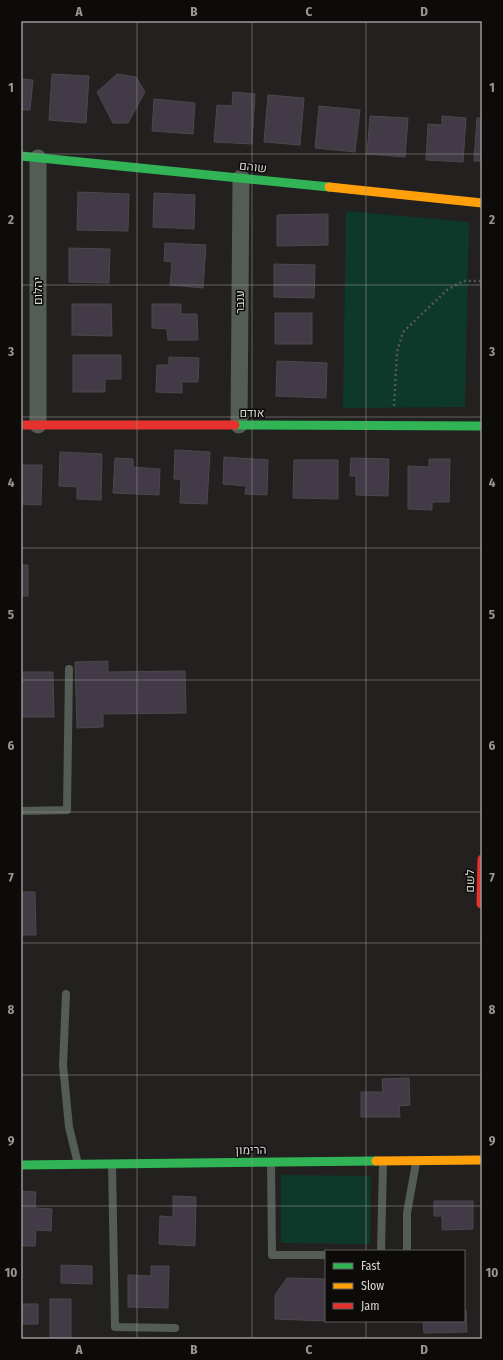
<svg xmlns="http://www.w3.org/2000/svg" width="503" height="1360" font-family="'Fira Sans Condensed',Heebo,sans-serif">
<rect width="100%" height="100%" fill="#232120"/>
<!-- green -->
<path fill="#0e392a" d="M346 211 469 222 465 407 343 408Z
M281 1175 371 1176 370 1244 281 1243Z"/>
<!-- building -->
<path fill="#423b47" stroke="#4a4848" d="M52 74 89 76 86 123 49 120Z
M117 74 136 77 145 92 128 123H113L97 92Z
M21 79 33 80 30 110H21Z
M233 92 255 94 252 144 214 142 217 105 232 106Z
M268 95 304 98 300 145 264 142Z
M154 99 195 103 193 134 152 131Z
M319 106 360 110 355 152 315 148Z
M370 116 408 118 405 157 367 154Z
M442 116 466 118 463 162 426 160 428 124 442 125Z
M477 118H482V161H474Z
M78 192 129 194 128 231 77 230Z
M154 193 195 195 194 229 153 227Z
M328 214V245L277 246V215Z
M165 243 206 245 203 288 170 285 172 262 164 261Z
M69 248 110 249 109 283 69 282Z
M274 264 315 265 314 298 274 297Z
M72 304H111L112 336 72 335Z
M152 304H181V314H197L198 340H168L167 329 152 328Z
M275 313H312V344H275Z
M73 355H121V379H105V392H73Z
M169 357 199 358 198 382H182V393L156 392 157 365H169Z
M277 361 327 363 326 398 276 396Z
M175 450 210 452 207 504 180 503 181 479H174Z
M60 452 102 454 101 500 77 499V487L59 486Z
M224 457 268 460 267 495 245 494 246 486 223 484Z
M115 458 133 459V467L160 469 159 495 113 493Z
M351 458 389 459 388 496 356 495V476H350Z
M429 459H450L449 502H432V510L408 509V466L429 467Z
M294 460H338V499L293 498Z
M21 465H42L41 505 21 504Z
M21 565H28V596H21Z
M108 661V672L185 671 186 713 103 714V727L77 728 75 662Z
M21 672H53L54 717H21Z
M21 892H35L36 935H21Z
M409 1078 410 1105 399 1106 400 1117H361V1092H383L382 1079Z
M21 1191 36 1192 35 1208 52 1209 51 1231 36 1230 35 1246H21Z
M173 1196 196 1197 195 1246 159 1244 160 1216 173 1217Z
M434 1201H473V1229L442 1230V1216H434Z
M61 1265 92 1266V1284L61 1283Z
M151 1266H169L168 1308 128 1307V1275L151 1276Z
M287 1278 326 1279V1321L275 1319V1295Z
M50 1299H71V1339H50Z
M21 1304H38V1324H21Z
M464 1310H466L467 1332 424 1333 423 1321H464Z"/>
<g fill="none" stroke-linecap="round" stroke-linejoin="round">
<!-- path -->
<path stroke="#545955" stroke-width="2.5" stroke-dasharray="2 3" stroke-linecap="butt" d="M394 406 397 352 403 332 447 290 463 281H482"/>
<!-- lane -->
<path stroke="#535c55" stroke-width="8" d="M21 811 67 810 69 669
M66 994 63 1065 69 1127 78 1164
M271 1163 272 1255H326
M112 1164 115 1327 175 1328
M381 1251 383 1162
M407 1251V1213L416 1163"/>
<!-- street -->
<path stroke="#535c55" stroke-width="17" d="M38 425V158
M239 425 241 178"/>
<!-- fast -->
<path stroke="#30b455" stroke-width="9" d="M21 156 329 187
M235 425 482 426
M21 1165 376 1161"/>
<!-- slow -->
<path stroke="#ff9f0a" stroke-width="9" d="M329 187 482 203
M376 1161 482 1160"/>
<!-- jam -->
<path stroke="#e5322d" stroke-width="9" d="M21 425H235
M481 904 482 859"/>
</g>
<!-- grid -->
<path fill="none" stroke="#999796" stroke-width="1" stroke-opacity="0.55" d="M137 21V1339M252 21V1339M366 21V1251M21 154H482M21 285H482M21 417H482M21 548H482M21 680H482M21 812H482M21 943H482M21 1075H482M21 1206H482M366 1321V1339"/>
<g text-anchor="middle" stroke-width="3" stroke-linejoin="round" paint-order="stroke">
<!-- street labels -->
<g font-size="12" fill="#d8d6d5" stroke="#0c0b0a">
<text transform="translate(253 167) rotate(6)" y="4">שוהם</text>
<text transform="translate(38 291) rotate(-90)" y="4">יהלום</text>
<text transform="translate(240 302) rotate(-90)" y="4">ענבר</text>
<text x="252" y="417">אודם</text>
<text transform="translate(470 881) rotate(-89)" y="4">לשם</text>
<text transform="translate(251 1150) rotate(-1)" y="4">הרימון</text>
</g>
</g>
<!-- border -->
<rect width="503" height="1360" fill="none" stroke="#0c0b0a" stroke-width="44"/>
<!-- legend -->
<rect x="325" y="1250" width="140" height="72" fill="#0c0b0a" stroke="#5e5c5b"/>
<rect x="333" y="1263" width="20" height="6" fill="#30b455" stroke="#5e5c5b"/>
<text x="361" y="1270" font-size="12" fill="#d8d6d5">Fast</text>
<rect x="333" y="1283" width="20" height="6" fill="#ff9f0a" stroke="#5e5c5b"/>
<text x="361" y="1290" font-size="12" fill="#d8d6d5">Slow</text>
<rect x="333" y="1303" width="20" height="6" fill="#e5322d" stroke="#5e5c5b"/>
<text x="361" y="1310" font-size="12" fill="#d8d6d5">Jam</text>
<rect x="22" y="22" width="459" height="1316" fill="none" stroke="#999796" stroke-width="1.5"/>
<g font-size="13" text-anchor="middle" font-weight="bold" fill="#999796">
<text x="79" y="16">A</text>
<text x="194" y="16">B</text>
<text x="309" y="16">C</text>
<text x="424" y="16">D</text>
<text x="11" y="92">1</text>
<text x="492" y="92">1</text>
<text x="11" y="224">2</text>
<text x="492" y="224">2</text>
<text x="11" y="356">3</text>
<text x="492" y="356">3</text>
<text x="11" y="487">4</text>
<text x="492" y="487">4</text>
<text x="11" y="619">5</text>
<text x="492" y="619">5</text>
<text x="11" y="750">6</text>
<text x="492" y="750">6</text>
<text x="11" y="882">7</text>
<text x="492" y="882">7</text>
<text x="11" y="1014">8</text>
<text x="492" y="1014">8</text>
<text x="11" y="1145">9</text>
<text x="492" y="1145">9</text>
<text x="11" y="1277">10</text>
<text x="492" y="1277">10</text>
<text x="79" y="1354">A</text>
<text x="194" y="1354">B</text>
<text x="309" y="1354">C</text>
<text x="424" y="1354">D</text>
</g>
</svg>
